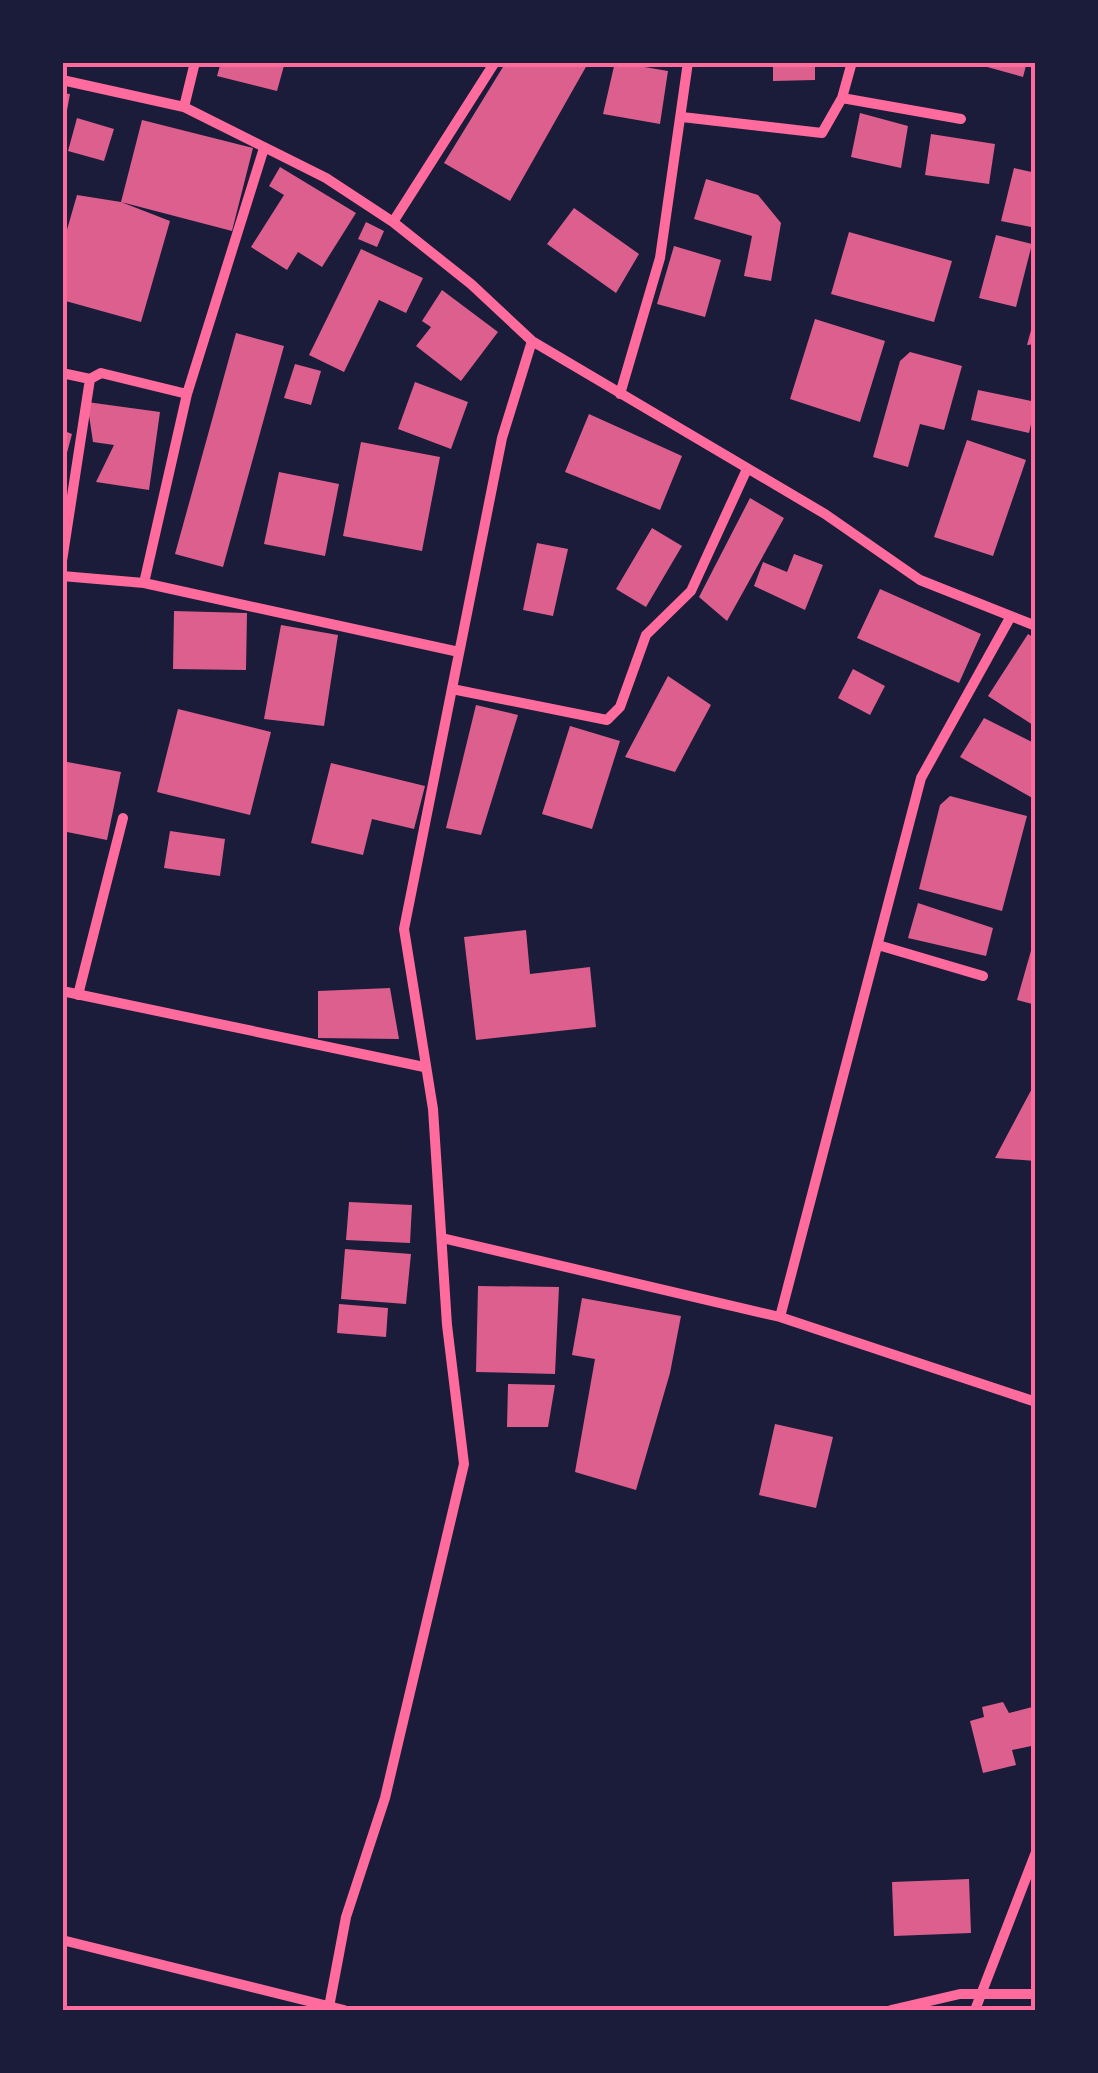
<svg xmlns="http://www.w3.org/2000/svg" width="1098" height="2073" font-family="'Asap Condensed',sans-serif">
<rect width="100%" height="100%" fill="#1b1b3a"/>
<!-- building -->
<path fill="#dd5f8e" d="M221 62H285L277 91 217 76Z
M506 62 587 65 510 201 444 163Z
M615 62 668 71 660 124 603 114Z
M773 62H815V80L773 81Z
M969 62H1027L1023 77Z
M62 93 70 94 64 127H62Z
M860 113 908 126 901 168 851 157Z
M77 118 114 129 104 161 68 151Z
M142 120 253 148 232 231 121 202Z
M931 134 995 144 989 184 925 175Z
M280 167 356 213 322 267 298 252 287 270 251 247 284 195 269 186Z
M1014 168 1036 173V228L1001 221Z
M706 179 758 195 781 223 771 281 744 276 752 236 694 219Z
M77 195 121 202 170 221 141 322 62 300V247Z
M574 208 639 254 616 293 547 244Z
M366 222 384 231 377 247 358 239Z
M849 232 952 261 934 322 831 294Z
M996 235 1032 244 1016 307 979 298Z
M674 246 721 260 705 317 657 304Z
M361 249 423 278 406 313 379 300 344 372 309 355Z
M442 290 498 332 461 381 416 346 431 327 422 321Z
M815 319 885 341 860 422 790 399Z
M1034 319 1036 344 1027 345Z
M236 333 284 346 223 567 175 554Z
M910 352 962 366 944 430 920 424 908 467 873 457 900 361Z
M295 364 321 371 311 405 284 398Z
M415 382 468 402 451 449 398 429Z
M978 390 1036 402 1029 433 971 420Z
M87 402 160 412 149 490 96 482 114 445 93 442Z
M589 414 682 456 660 510 565 472Z
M62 430 72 434 64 464H62Z
M967 440 1026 460 993 556 934 537Z
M361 442 440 457 422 551 343 536Z
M279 472 339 484 325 556 264 544Z
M750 498 784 518 727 621 699 597Z
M652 528 682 546 646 607 616 589Z
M537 543 568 549 553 616 523 610Z
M794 554 823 565 805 610 754 586 763 562 787 572Z
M880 589 981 634 959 683 857 638Z
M174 611 247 613 246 670 173 669Z
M281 625 338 635 324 726 264 719Z
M1028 634 1036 639V727L988 696Z
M853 669 885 686 870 715 838 698Z
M668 676 711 705 675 772 625 757Z
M476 705 518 715 481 835 446 828Z
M178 709 271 732 250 815 157 792Z
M984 718 1036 744V800L960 757Z
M570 726 620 741 592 829 542 814Z
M62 761 121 772 107 840 62 831Z
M331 763 425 786 414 829 372 819 363 855 311 843Z
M950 796 1027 816 1002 911 919 889 940 805Z
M170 831 225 839 220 876 164 868Z
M918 903 993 928 986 956 908 938Z
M526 930 530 974 590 967 596 1027 476 1040 464 937Z
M1034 940H1036V1005L1017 1000Z
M390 988 399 1039 318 1038V991Z
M1036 1081V1161L995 1158Z
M349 1202 412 1205 410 1243 346 1240Z
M345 1249 411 1254 406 1304 341 1299Z
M478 1286 559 1287 555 1374 476 1372Z
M582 1298 681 1316 670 1373 636 1490 575 1472 595 1359 572 1355Z
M339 1304 388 1308 386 1337 337 1333Z
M508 1384 555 1385 548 1427H507Z
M775 1424 833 1437 816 1508 759 1495Z
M1003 1702 1009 1713 1036 1706V1745L1012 1750 1016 1765 983 1773 970 1721 984 1717 982 1707Z
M969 1879 971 1933 894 1936 892 1882Z"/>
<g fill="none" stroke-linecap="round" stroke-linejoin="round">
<!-- minor -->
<path stroke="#ff6b9d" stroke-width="10" d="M62 80 184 107 326 178 393 222 471 284 532 341 825 514 920 580 1036 626
M842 98 961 119
M184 107 195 62
M682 117 822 133 842 98 852 62
M393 222 495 62
M62 373 90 379 101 373 187 394
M620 394 660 258 688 62
M62 561 90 379
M62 576 144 583 459 652
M144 583 187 394 264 148
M452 689 607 720 620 707 646 635 691 591 747 469
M878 945 983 976
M62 991 424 1067
M78 995 123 818
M442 1238 780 1317 1036 1402
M780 1317 921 778 1011 616
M62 1940 344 2010
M329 2007 346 1917 385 1798 464 1464 447 1325 433 1109 404 929 502 438 532 341
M891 2010 960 1994H1036
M975 2010 1036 1852"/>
</g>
<!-- border -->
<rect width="1098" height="2073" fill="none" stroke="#1b1b3a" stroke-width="130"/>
<rect x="65" y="65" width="968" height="1943" fill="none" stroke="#ff6b9d" stroke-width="4"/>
</svg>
